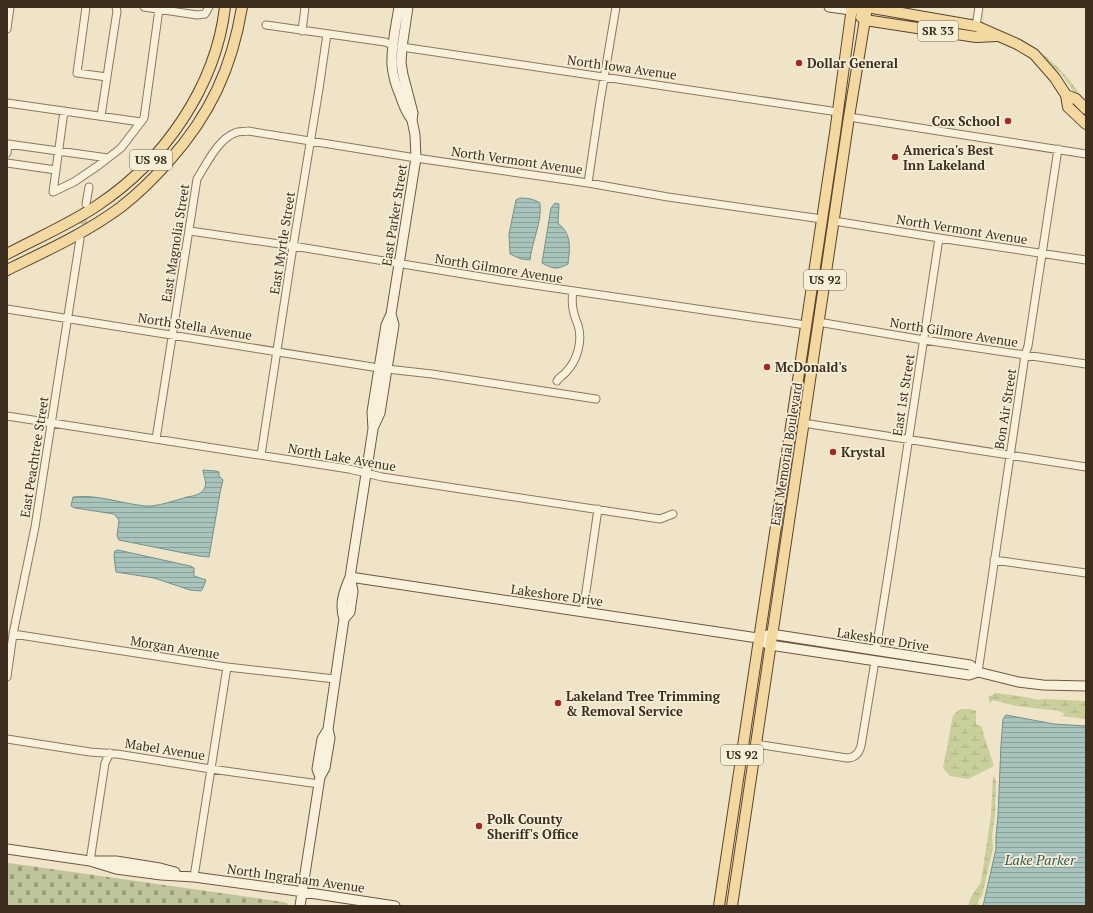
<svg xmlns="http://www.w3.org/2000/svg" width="1093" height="913" font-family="'PT Serif',serif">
<defs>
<pattern id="wetland-marsh" width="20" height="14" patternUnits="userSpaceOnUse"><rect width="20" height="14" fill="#c9cf9b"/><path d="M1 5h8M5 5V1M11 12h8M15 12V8" fill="none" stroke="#aeb285"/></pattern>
<pattern id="cemetery-stones" width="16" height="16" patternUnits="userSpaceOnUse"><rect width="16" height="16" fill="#bfc49a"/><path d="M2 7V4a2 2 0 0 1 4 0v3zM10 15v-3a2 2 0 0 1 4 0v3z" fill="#9ca07d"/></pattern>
<pattern id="park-crowns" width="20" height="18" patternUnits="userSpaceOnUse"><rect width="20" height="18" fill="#c9cf9b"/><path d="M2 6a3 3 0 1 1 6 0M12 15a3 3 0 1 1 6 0" fill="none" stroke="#aeb285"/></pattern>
<pattern id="water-rules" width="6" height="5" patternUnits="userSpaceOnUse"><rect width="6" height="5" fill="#a9c4bc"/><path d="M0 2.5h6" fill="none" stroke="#8ba098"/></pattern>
</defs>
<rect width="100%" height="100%" fill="#f0e4c8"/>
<!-- wetland -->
<path fill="url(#wetland-marsh)" d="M996 693 1026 697 1038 700 1044 699 1086 701V719L1062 716 1065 714 1059 711 1016 706 993 700 990 703 988 697Z
M960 709H970L976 711V724L982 727 984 736 994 766 968 779 950 776 943 768 947 748 953 715Z
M993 775 996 781 995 816 992 836 993 848 982 896 979 899 978 906H968L971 897 981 882 991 815Z"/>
<!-- cemetery -->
<path fill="url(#cemetery-stones)" d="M9 863 277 901 287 903 288 906H7V864Z"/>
<!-- park -->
<path fill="url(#park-crowns)" d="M985 7 983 23 986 25C1023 36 1050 55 1074 86 1080 95 1086 99 1086 110L1061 73 1045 62 982 25Z"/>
<!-- water -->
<path fill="url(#water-rules)" stroke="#6f938a" d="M520 198C527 198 534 199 540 203 542 223 532 241 530 260L521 259 510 254 509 234 516 200Z
M555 203 559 204 558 223C572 235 570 247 568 264 557 270 553 269 542 263L551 208Z
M203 470 216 471 219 472V476L223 480 220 493 209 557 199 556 119 540 117 536 119 520 114 514 75 508 71 506 73 497C98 494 122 504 146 506 156 507 177 500 187 497 194 496 203 494 205 487 207 481 203 476 203 470Z
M118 550 190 566 194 568V576L206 580 203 588 201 591 190 590 154 578 116 572 114 556 115 551Z
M1006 715 1054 724 1086 726V906H983L996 849V836L998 816 1001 745 1003 719Z"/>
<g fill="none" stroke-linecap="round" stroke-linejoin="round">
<!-- street-tunnel -->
<path stroke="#ccc0a6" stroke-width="7" stroke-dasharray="7 3.5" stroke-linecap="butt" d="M81 235 85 212"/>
<!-- street casing -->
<g stroke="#8d765c" stroke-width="9">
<path id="street" d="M86 7 77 73 107 77
M144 7 197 15 205 14 209 7
M266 25 385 42 393 45
M976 26 979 7
M7 29 10 7
M302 31 305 7
M402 47 838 112
M7 103 141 122
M101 116 117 11 116 7
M849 117 1086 154
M7 153 8 144 108 158
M7 163 56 170 53 192 74 182 99 165 121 148 144 118 159 9
M56 170 64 111
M588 183 600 102 616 7
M86 204 89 187
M834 221 939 238 1086 260
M190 231 293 246 506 281 806 325
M7 309 379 368
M818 322 924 340 1086 364
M387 369 432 374 596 399
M557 381C559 377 563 376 566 372 577 361 583 341 578 325 573 313 571 304 573 291
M7 416 349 469 382 477 660 519 673 514
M803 423 1086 467
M156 439 197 179C206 165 218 139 235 133 239 131 244 132 248 131L416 158 588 183 668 197 822 219
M261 455 291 259 319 89 327 34
M994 560 1086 573
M583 612 598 509
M13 634 227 667 335 679
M876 650 891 556 939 238
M978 672 1025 355 1028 346 1058 149
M7 677 13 634 35 527 80 239
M7 739 90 752 117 754 211 769 319 784
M755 744 847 758C855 758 859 753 861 746L875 661
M90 861 105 763 110 753
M194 877 227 667"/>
</g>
<!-- secondary casing -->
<g stroke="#6f573f" stroke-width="11">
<path id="secondary" d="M399 7C396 26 391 46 392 65 393 76 396 86 400 95 403 105 406 112 412 120
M829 7 851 10
M374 426 380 413 394 325 391 314
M350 577 751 637 760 638 763 642 770 645 969 675 978 672
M344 619 350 612 353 591 350 577
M760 638 764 636 771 634 970 665 978 672 1018 682 1043 685 1086 686
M320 777 317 769 322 739 328 729 344 619C339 604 344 591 350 577L373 429 372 412 379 368 386 325 391 314 416 158 415 135 412 120 413 113 403 75 401 63 402 47 408 7
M7 849 90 861H116L160 868 175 872
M90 861 116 869 161 875 194 877 290 890 395 906
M300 906 320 777 325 768 330 738 328 729"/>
</g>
<!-- primary casing -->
<g stroke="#5b4430" stroke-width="12">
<path id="primary" d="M851 10 867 7 976 26 1017 44 1034 54 1055 78 1066 95 1068 107 1086 124
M861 17 865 20 976 37 997 36
M1066 95 1076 99 1086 109
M7 254C37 238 70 224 98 205 164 161 216 86 225 7
M7 270C46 251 86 233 121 207 139 193 155 177 169 161 210 115 232 68 242 7
M719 906 835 133 852 7
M732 906 849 117 867 7"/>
</g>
<!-- street -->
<use href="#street" stroke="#faf1dc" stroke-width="7"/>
<!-- secondary -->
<use href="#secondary" stroke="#faf1dc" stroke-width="9"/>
<!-- primary -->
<use href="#primary" stroke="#f3d9a0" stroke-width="10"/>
</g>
<!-- markers -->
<g fill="#9e2a2b" stroke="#f7eed8" stroke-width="1.5">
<circle cx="799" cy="63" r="4"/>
<circle cx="1008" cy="121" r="4"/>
<circle cx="895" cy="157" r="4"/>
<circle cx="767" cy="367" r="4"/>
<circle cx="833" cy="452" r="4"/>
<circle cx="558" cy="703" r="4"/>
<circle cx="479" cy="826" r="4"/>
</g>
<g text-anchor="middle" stroke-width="3.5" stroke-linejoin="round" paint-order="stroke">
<!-- shield labels -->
<g fill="#f7eed8" stroke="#756857" stroke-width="1">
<rect x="918" y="21" width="40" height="20" rx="3"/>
<rect x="130" y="150" width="42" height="20" rx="3"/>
<rect x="804" y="270" width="42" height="20" rx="3"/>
<rect x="721" y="745" width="42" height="20" rx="3"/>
</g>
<g font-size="12" font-weight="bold" fill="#3d2e20">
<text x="938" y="35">SR 33</text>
<text x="151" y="164">US 98</text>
<text x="825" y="284">US 92</text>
<text x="742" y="759">US 92</text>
</g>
<!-- poi labels -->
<g font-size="13" font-weight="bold" fill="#3d2e20" stroke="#f7eed8" text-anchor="start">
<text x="807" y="68">Dollar General</text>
<text x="1000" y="126" text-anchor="end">Cox School</text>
<text x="903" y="155">America's Best<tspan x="903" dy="15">Inn Lakeland</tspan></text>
<text x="775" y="372">McDonald's</text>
<text x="841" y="457">Krystal</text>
<text x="566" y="701">Lakeland Tree Trimming<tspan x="566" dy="15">&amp; Removal Service</tspan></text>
<text x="487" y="824">Polk County<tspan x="487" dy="15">Sheriff's Office</tspan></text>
</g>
<!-- street labels -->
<g font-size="13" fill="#3d2e20" stroke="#f7eed8">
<text transform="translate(622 67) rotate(8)" y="5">North Iowa Avenue</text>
<text transform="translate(517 160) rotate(8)" y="5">North Vermont Avenue</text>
<text transform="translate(394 215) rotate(-81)" y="5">East Parker Street</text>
<text transform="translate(962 229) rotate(9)" y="5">North Vermont Avenue</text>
<text transform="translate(175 243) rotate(-81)" y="5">East Magnolia Street</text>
<text transform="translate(282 243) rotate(-81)" y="5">East Myrtle Street</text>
<text transform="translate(499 268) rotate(9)" y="5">North Gilmore Avenue</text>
<text transform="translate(195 326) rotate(9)" y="5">North Stella Avenue</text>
<text transform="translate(954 332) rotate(9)" y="5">North Gilmore Avenue</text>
<text transform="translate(903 395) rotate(-81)" y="5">East 1st Street</text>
<text transform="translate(1005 409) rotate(-81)" y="5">Bon Air Street</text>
<text transform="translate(786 454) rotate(-81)" y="5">East Memorial Boulevard</text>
<text transform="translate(34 457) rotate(-81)" y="5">East Peachtree Street</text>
<text transform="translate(342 457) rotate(10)" y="5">North Lake Avenue</text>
<text transform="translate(557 595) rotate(8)" y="5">Lakeshore Drive</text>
<text transform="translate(883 639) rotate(9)" y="5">Lakeshore Drive</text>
<text transform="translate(175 647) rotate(9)" y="5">Morgan Avenue</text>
<text transform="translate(165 749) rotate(9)" y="5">Mabel Avenue</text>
<text transform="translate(296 878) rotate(8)" y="5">North Ingraham Avenue</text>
</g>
<!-- water labels -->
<g font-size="14" font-style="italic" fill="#2f5d5a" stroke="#f7eed8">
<text x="1040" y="865">Lake Parker</text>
</g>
</g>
<!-- border -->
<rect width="1093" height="913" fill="none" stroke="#3d2e20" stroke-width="16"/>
</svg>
